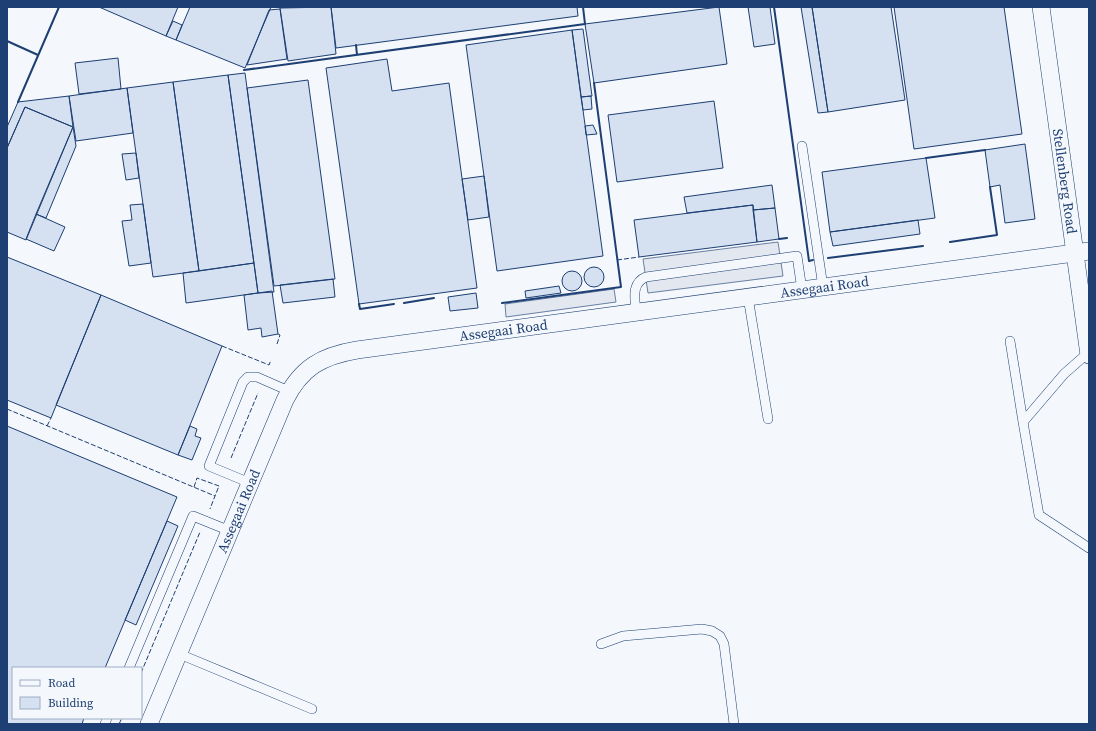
<svg xmlns="http://www.w3.org/2000/svg" width="1096" height="731" font-family="'Source Serif 4',serif">
<rect width="100%" height="100%" fill="#f4f7fb"/>
<!-- parking -->
<path fill="#e3e8f0" stroke="#687fa3" d="M778 242 783 276 648 293 643 259Z
M614 289 616 302 506 317 505 304Z"/>
<!-- building -->
<path fill="#d5e0f0" stroke="#1d3f73" d="M99 7H178L166 36Z
M190 7H271L245 68 176 40Z
M331 7H577L578 16 336 48Z
M331 7 336 54 288 61 280 8Z
M719 7 727 64 594 83 585 24Z
M748 7H770L775 44 754 47Z
M801 7H812L828 112 818 113Z
M812 7H891L905 100 828 112Z
M894 7H1004L1022 134 914 149Z
M280 9 287 59 247 65 269 10Z
M173 21 182 25 176 40 166 36Z
M583 29 592 96 581 97 572 30Z
M572 30 603 256 497 271 466 45Z
M118 58 121 89 79 94 75 63Z
M387 59 392 91 449 83 477 288 359 304 326 68Z
M245 73 274 292 258 293 228 75Z
M228 75 254 263 199 271 173 82Z
M308 80 335 279 274 286 247 88Z
M173 82 199 271 153 277 127 88Z
M127 88 133 133 76 141 69 96Z
M69 96 73 127 25 107 7 148V127L18 102Z
M591 96 592 109 583 110 581 97Z
M714 101 723 168 617 182 608 115Z
M25 107 73 127 26 240 7 232V148Z
M593 125 597 134 586 135 585 126Z
M73 127 76 146 46 218 36 214Z
M1025 144 1035 219 1005 223 1000 185 990 187 985 150Z
M136 153 139 178 126 180 122 154Z
M926 158 935 218 830 232 822 172Z
M484 176 489 217 468 220 462 179Z
M772 185 775 208 753 210V205L687 213 684 197Z
M143 204 151 263 129 266 122 221 132 220 130 205Z
M753 205 757 242 639 257 634 220Z
M775 208 779 239 757 242 753 210Z
M36 214 65 227 54 251 26 239Z
M918 220 920 234 833 246 830 232Z
M7 257 101 295 51 418 7 400Z
M254 263 258 293 186 303 183 273Z
M584 277a10 10 0 1 1 20 0a10 10 0 1 1-20 0Z
M562 281a10 10 0 1 1 20 0a10 10 0 1 1-20 0Z
M333 279 335 297 283 303 280 285Z
M559 286 561 293 526 298 525 291Z
M272 291 278 334 262 337 261 328 248 330 244 295Z
M476 293 478 308 450 311 448 297Z
M101 295 222 346 178 455 56 405Z
M7 426 177 497 105 668H13V718H84L82 724H7Z
M190 426 197 429 195 436 201 438 192 460 178 455Z
M167 521 178 526 136 625 125 620Z"/>
<g fill="none" stroke-linecap="round" stroke-linejoin="round">
<!-- service casing -->
<g stroke="#1d3f73" stroke-width="10">
<path id="service" d="M802 146 823 287
M748 297 768 419
M636 312C635 299 631 283 646 277L797 256 802 290
M1010 341 1023 422
M1089 352 1064 374 1023 422 1039 515 1089 548
M250 483 209 466 243 382 248 377H257L289 391
M601 644 623 636 702 629 712 631 720 636 724 644 734 724
M177 653 312 709
M129 668 193 516 230 531
M105 724 107 718"/>
</g>
<!-- minor casing -->
<g stroke="#1d3f73" stroke-width="18">
<g id="minor">
<path id="s1" d="M1041 7 1089 355"/>
<path id="s2" d="M149 724 285 400C301 368 321 356 357 350L1089 251"/>
</g>
</g>
<!-- service -->
<use href="#service" stroke="#f4f7fb" stroke-width="9"/>
<!-- minor -->
<use href="#minor" stroke="#f4f7fb" stroke-width="17"/>
<!-- fence -->
<path stroke="#1d3f73" stroke-width="1" stroke-dasharray="5 2" stroke-linecap="butt" d="M617 260 639 257
M277 344 280 335 278 334
M222 346 269 365 271 360
M7 409 215 496 210 509
M47 426 51 418
M231 458 258 393
M194 487 197 478 219 486 215 496
M141 673 200 532
M119 724 122 718"/>
<!-- wall -->
<path stroke="#1d3f73" stroke-width="2" d="M774 7 809 261 813 260
M7 41 38 55
M356 45 357 55
M244 70 585 24 583 7
M18 102 59 7
M926 158 985 150
M779 239 787 238
M950 242 997 235 990 187
M828 258 923 246
M404 303 434 298
M502 303 621 287 594 83
M359 304 360 309 394 304"/>
</g>
<g text-anchor="middle" stroke-width="3" stroke-linejoin="round" paint-order="stroke">
<!-- street labels -->
<g font-size="14" fill="#1d3f73" stroke="#f4f7fb">
<text dy="5" stroke="none"><textPath href="#s1" startOffset="176">Stellenberg Road</textPath></text>
<text dy="5" stroke="none"><textPath href="#s2" startOffset="915">Assegaai Road</textPath></text>
<text dy="5" stroke="none"><textPath href="#s2" startOffset="591">Assegaai Road</textPath></text>
<text dy="5" stroke="none"><textPath href="#s2" startOffset="231">Assegaai Road</textPath></text>
</g>
</g>
<!-- border -->
<rect width="1096" height="731" fill="none" stroke="#1d3f73" stroke-width="16"/>
<!-- legend -->
<rect x="12" y="667" width="130" height="52" fill="#f4f7fb" stroke="#9eadc5"/>
<rect x="20" y="680" width="20" height="6" fill="#f4f7fb" stroke="#9eadc5"/>
<text x="48" y="687" font-size="12" fill="#1d3f73">Road</text>
<rect x="20" y="697" width="20" height="12" fill="#d5e0f0" stroke="#9eadc5"/>
<text x="48" y="707" font-size="12" fill="#1d3f73">Building</text>
</svg>
